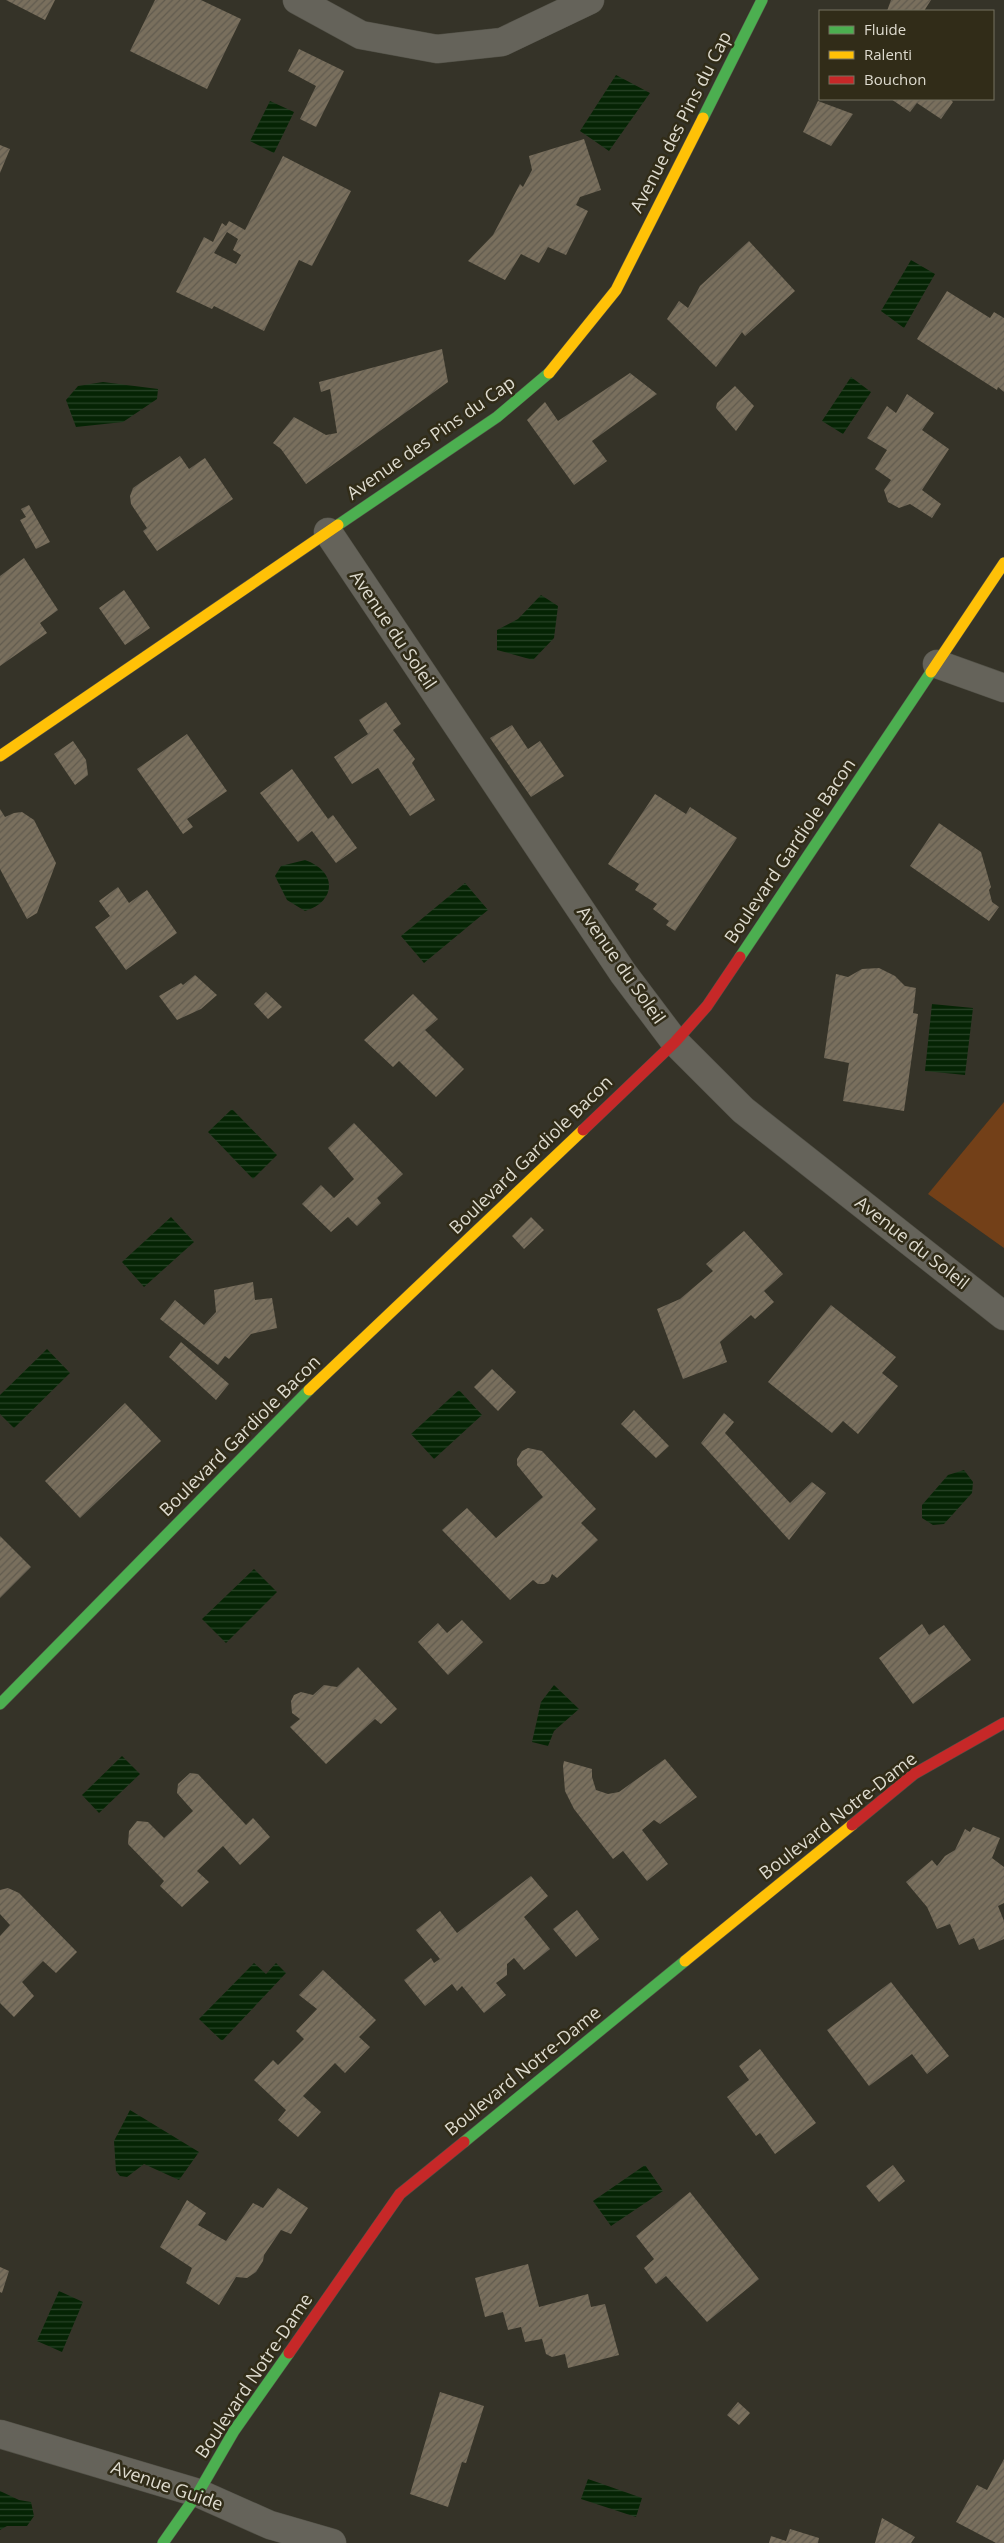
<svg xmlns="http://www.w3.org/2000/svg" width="1004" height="2543" font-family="'Open Sans',sans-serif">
<defs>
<pattern id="water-rules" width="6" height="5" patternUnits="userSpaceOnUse" patternTransform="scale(1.25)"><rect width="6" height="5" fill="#052404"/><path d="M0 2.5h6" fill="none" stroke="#294328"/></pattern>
<pattern id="building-hatch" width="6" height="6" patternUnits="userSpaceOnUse" patternTransform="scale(1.25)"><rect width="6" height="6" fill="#796f5d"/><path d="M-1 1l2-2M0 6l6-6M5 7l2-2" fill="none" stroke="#615b4f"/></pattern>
</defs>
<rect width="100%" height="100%" fill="#353328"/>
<!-- park -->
<path fill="#734018" d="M1004 1102V1248L928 1194Z"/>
<!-- water -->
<path fill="url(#water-rules)" d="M616 75 650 93 609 151 580 131Z
M270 101 294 112 274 153 250 141Z
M911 260 935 274 904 328 881 311Z
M851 377 871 392 843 434 822 421Z
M103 382 158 389 157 399 123 422 76 427 66 400 78 386Z
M541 595 558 606 554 638 533 660 497 650V630L518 619Z
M305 860C337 871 337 901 305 911L287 900 275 876 281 866Z
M465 883 488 910 424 963 401 936Z
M932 1004 973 1008 965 1075 925 1071Z
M232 1109 277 1155 253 1179 208 1132Z
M171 1217 194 1242 144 1287 122 1262Z
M47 1349 70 1373 14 1428 0 1414V1395Z
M459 1390 482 1415 434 1459 411 1434Z
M964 1470 973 1482 972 1493 944 1524 933 1525 922 1518V1505L948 1475Z
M254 1569 277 1592 226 1643 202 1619Z
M554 1685 579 1709 554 1731 548 1746 532 1742 541 1702Z
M122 1756 140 1774 99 1813 82 1795Z
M254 1963 266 1974 276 1963 286 1973 222 2041 199 2019Z
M130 2110 199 2152 179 2180 144 2164 127 2177 120 2176 116 2171 114 2141Z
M645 2165 663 2191 611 2226 593 2201Z
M59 2291 83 2302 62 2352 37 2341Z
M588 2479 642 2498 636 2517 581 2499Z
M0 2491 19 2500 31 2502 34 2516 27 2526H7L0 2530Z"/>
<!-- building -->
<path fill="url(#building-hatch)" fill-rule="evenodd" d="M6 0H55L45 20Z
M155 0H201L241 19 207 89 130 51Z
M891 0H931L924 11H887Z
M299 49 344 71 316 127 300 119 316 86 288 71Z
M891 99H950L953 102 941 119 917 103 910 112Z
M818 101 853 114 831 146 803 132Z
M584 139 601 190 580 197 576 205 588 211 566 255 548 247 539 263 521 254 505 280 468 261 493 235 520 184 523 187 532 170 529 156Z
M0 145 10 149 0 173Z
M283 156 351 191 312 266 299 260 264 331 214 306 212 309 176 292 204 237 213 242 222 223 226 226 229 221 245 230ZM227 232 238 239 233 250 241 255 236 264 214 253Z
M749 241 795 291 745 336 742 332 716 367 667 319 679 301 688 308 700 286Z
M947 291 990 318 994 312 1004 318V392L998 387 997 390 917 339Z
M442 349 448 382 306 484 281 449 273 443 294 417 326 435 337 433 330 389 321 392 319 382Z
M630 373 657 394 592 441 607 461 574 485 527 420 545 402 558 421Z
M735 386 754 406 736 431 716 408 717 403Z
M907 394 934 413 922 430 949 449 922 490 941 504 932 518 910 504 899 508 888 502 884 490 891 480 875 469 887 450 867 438 887 406 896 413Z
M180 456 189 469 205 458 233 499 157 551 143 531 147 528 131 504 130 496 133 488 140 483Z
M29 505 50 542 36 549 20 520 26 517 21 509Z
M24 558 58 610 40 623 47 633 0 666V576Z
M124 590 150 628 125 645 99 608Z
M386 702 401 724 393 730 415 759 412 763 435 800 410 816 378 768 352 784 334 757 368 734 359 720Z
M512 725 528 749 540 741 564 776 531 797 490 738Z
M187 734 227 791 187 819 193 827 183 834 137 769Z
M73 741 86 760 88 775 75 785 54 754Z
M292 769 328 819 333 815 357 848 336 863 312 831 298 842 260 793Z
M655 794 686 814 690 807 737 838 675 931 666 925 669 921 653 909 657 904 635 890 639 884 608 864Z
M0 809 5 817 14 813 22 812 34 820 56 863 37 913 27 919 0 869Z
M939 823 981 852 991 887 989 890 992 902 999 907 989 921 910 866Z
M118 887 129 903 147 890 177 933 126 970 95 927 110 916 99 901Z
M879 968 895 976 905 986 916 988 913 1013 918 1014 904 1111 843 1101 849 1063 824 1058 836 974 848 977 862 969Z
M195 975 217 995 201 1009 177 1020 159 996 181 983 183 985Z
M266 992 282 1007 268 1019 254 1004Z
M413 994 438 1019 425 1030 464 1069 436 1097 399 1061 393 1067 364 1040Z
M354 1123 403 1174 377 1198 381 1203 357 1226 348 1217 331 1232 302 1204 321 1185 334 1198 354 1179 328 1148Z
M531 1217 544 1230 524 1249 512 1236Z
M744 1231 783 1274 764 1291 774 1302 755 1319 751 1315 720 1342 727 1362 683 1379 657 1309 680 1299 713 1271 706 1264Z
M253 1282 255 1300 272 1298 277 1328 251 1334 229 1359 225 1356 218 1365 160 1319 175 1300 204 1325 216 1312 214 1290Z
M831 1305 896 1357 882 1373 898 1386 858 1434 843 1421 832 1433 768 1382Z
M181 1342 229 1384 216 1400 169 1357Z
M492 1369 516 1392 498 1411 474 1387Z
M125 1403 161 1441 80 1518 45 1481Z
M634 1410 669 1446 656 1458 621 1424Z
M724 1413 734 1422 725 1433 790 1503 812 1482 826 1493 789 1540 701 1443Z
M528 1448 542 1451 596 1509 581 1523 598 1540 557 1578 552 1574 549 1581 544 1584H538L533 1580 510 1600 442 1530 467 1508 496 1538 543 1497 517 1465V1459L522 1451Z
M0 1536 31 1567 0 1598Z
M462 1620 483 1642 448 1675 418 1642 438 1623 447 1633Z
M922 1624 929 1635 944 1625 971 1660 913 1704 879 1658Z
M358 1667 397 1709 381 1724 375 1719 326 1764 290 1727 300 1719 292 1713 291 1701 294 1695 301 1692 313 1695 324 1685 337 1687Z
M665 1759 697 1797 660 1824 654 1820 642 1830 668 1864 647 1881 623 1851 613 1859 574 1809 565 1791 563 1766 564 1761 592 1769V1777L596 1790 608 1794 619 1792Z
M190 1773 198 1774 246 1825 253 1818 270 1837 240 1865 223 1846 197 1871 209 1882 182 1907 160 1886 164 1881 128 1844 129 1831 137 1821 148 1822 164 1838 193 1811 177 1793 178 1784Z
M973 1827 1000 1838 992 1858 1004 1867V1903L998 1906 1004 1921V1939L979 1950 974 1938 959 1945 950 1924 937 1929 927 1907 906 1882 932 1860 937 1866 945 1856 955 1850 965 1829 970 1832Z
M531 1876 548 1896 524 1917 550 1949 524 1970 514 1958 507 1964V1975L496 1983 506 1995 484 2013 462 1986 457 1991 452 1984 425 2006 404 1980 431 1958 434 1963 440 1959 416 1930 440 1911 457 1933Z
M8 1888 19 1893 77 1952 56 1973 43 1961 22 1982 34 1996 14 2017 0 2003V1936L10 1925 0 1914V1890Z
M577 1910 599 1939 576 1957 553 1929Z
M323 1970 376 2020 359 2037 370 2047 345 2073 335 2063 303 2096 321 2112 298 2137 278 2120 286 2110 254 2080 273 2060 278 2065 304 2039 296 2031 317 2009 299 1995Z
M891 1982 949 2056 927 2074 912 2054 869 2086 827 2030Z
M760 2049 816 2123 775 2154 760 2133 756 2136 727 2097 749 2080 739 2066Z
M893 2165 905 2181 879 2202 866 2186Z
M278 2188 308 2208 291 2234 281 2230 264 2255 263 2261 256 2272 247 2278 236 2277 219 2305 186 2283 192 2268 160 2247 187 2200 206 2213 198 2225 226 2241 253 2203 263 2208Z
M690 2192 759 2279 707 2322 666 2276 656 2284 644 2268 654 2259 636 2236Z
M528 2264 539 2307 588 2294 591 2307 605 2304 619 2355 568 2368 565 2354 552 2357 546 2354 542 2339 525 2342 521 2327 508 2330 503 2312 485 2317 475 2278Z
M0 2267 9 2271 2 2293 0 2292Z
M440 2392 484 2406 466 2463 462 2462 448 2507 410 2494Z
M738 2402 750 2413 739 2425 727 2415Z
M1004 2459V2543H996L956 2522 977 2485 987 2490Z
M882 2518 915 2537 911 2543H875Z
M790 2529 819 2538 818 2543H769L771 2536 786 2541Z"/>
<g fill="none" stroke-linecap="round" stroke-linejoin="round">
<!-- street casing -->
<g stroke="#525147" stroke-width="29">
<path id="street" d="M297 0 361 35 437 49 502 42 590 0
M328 532 623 973 675 1042 743 1110 1004 1316
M937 664 1004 688
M0 2434 198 2493 270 2525 332 2543"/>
</g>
<!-- fast casing -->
<g stroke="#525147" stroke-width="12">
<path id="fast" d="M703 118 762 0
M338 525 497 417 549 373
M740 957 931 672
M0 1704 309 1390
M464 2142 685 1961
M163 2543 198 2493 234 2431 289 2353"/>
</g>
<!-- slow casing -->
<g stroke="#525147" stroke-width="12">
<path id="slow" d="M549 373 616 290 703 118
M931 672 1004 563
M0 756 338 525
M309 1390 583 1130
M685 1961 852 1825"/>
</g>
<!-- jam casing -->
<g stroke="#525147" stroke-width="12">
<path id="jam" d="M583 1130 675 1042 707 1006 740 957
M852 1825 914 1774 1004 1723
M289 2353 400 2194 464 2142"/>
</g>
<!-- street -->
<use href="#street" stroke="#65635a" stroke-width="28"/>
<!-- fast -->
<use href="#fast" stroke="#4caf50" stroke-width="11"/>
<!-- slow -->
<use href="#slow" stroke="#ffc107" stroke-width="11"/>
<!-- jam -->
<use href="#jam" stroke="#c62828" stroke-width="11"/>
</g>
<g text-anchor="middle" stroke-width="5" stroke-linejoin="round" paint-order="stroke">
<!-- street labels -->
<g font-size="18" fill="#dedbcf" stroke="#312c18">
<text transform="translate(681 122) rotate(-63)" y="6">Avenue des Pins du Cap</text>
<text transform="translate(431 438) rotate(-35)" y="6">Avenue des Pins du Cap</text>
<text transform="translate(393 630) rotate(56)" y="6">Avenue du Soleil</text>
<text transform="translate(790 851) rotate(-56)" y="6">Boulevard Gardiole Bacon</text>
<text transform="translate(621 965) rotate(55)" y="6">Avenue du Soleil</text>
<text transform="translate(531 1155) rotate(-44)" y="6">Boulevard Gardiole Bacon</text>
<text transform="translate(912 1243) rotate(38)" y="6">Avenue du Soleil</text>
<text transform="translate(240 1436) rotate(-45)" y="6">Boulevard Gardiole Bacon</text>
<text transform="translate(838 1816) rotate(-38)" y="6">Boulevard Notre-Dame</text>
<text transform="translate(523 2071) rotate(-39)" y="6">Boulevard Notre-Dame</text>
<text transform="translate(254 2376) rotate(-56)" y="6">Boulevard Notre-Dame</text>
<text transform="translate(167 2486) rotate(19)" y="6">Avenue Guide</text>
</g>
</g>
<!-- legend -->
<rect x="819" y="10" width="175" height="90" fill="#312c18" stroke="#767261"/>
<rect x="829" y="26" width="25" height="8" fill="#4caf50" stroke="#767261"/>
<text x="864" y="35" font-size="15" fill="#dedbcf">Fluide</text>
<rect x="829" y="51" width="25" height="8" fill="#ffc107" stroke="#767261"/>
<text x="864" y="60" font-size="15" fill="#dedbcf">Ralenti</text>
<rect x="829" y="76" width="25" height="8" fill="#c62828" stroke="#767261"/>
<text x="864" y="85" font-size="15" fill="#dedbcf">Bouchon</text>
</svg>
